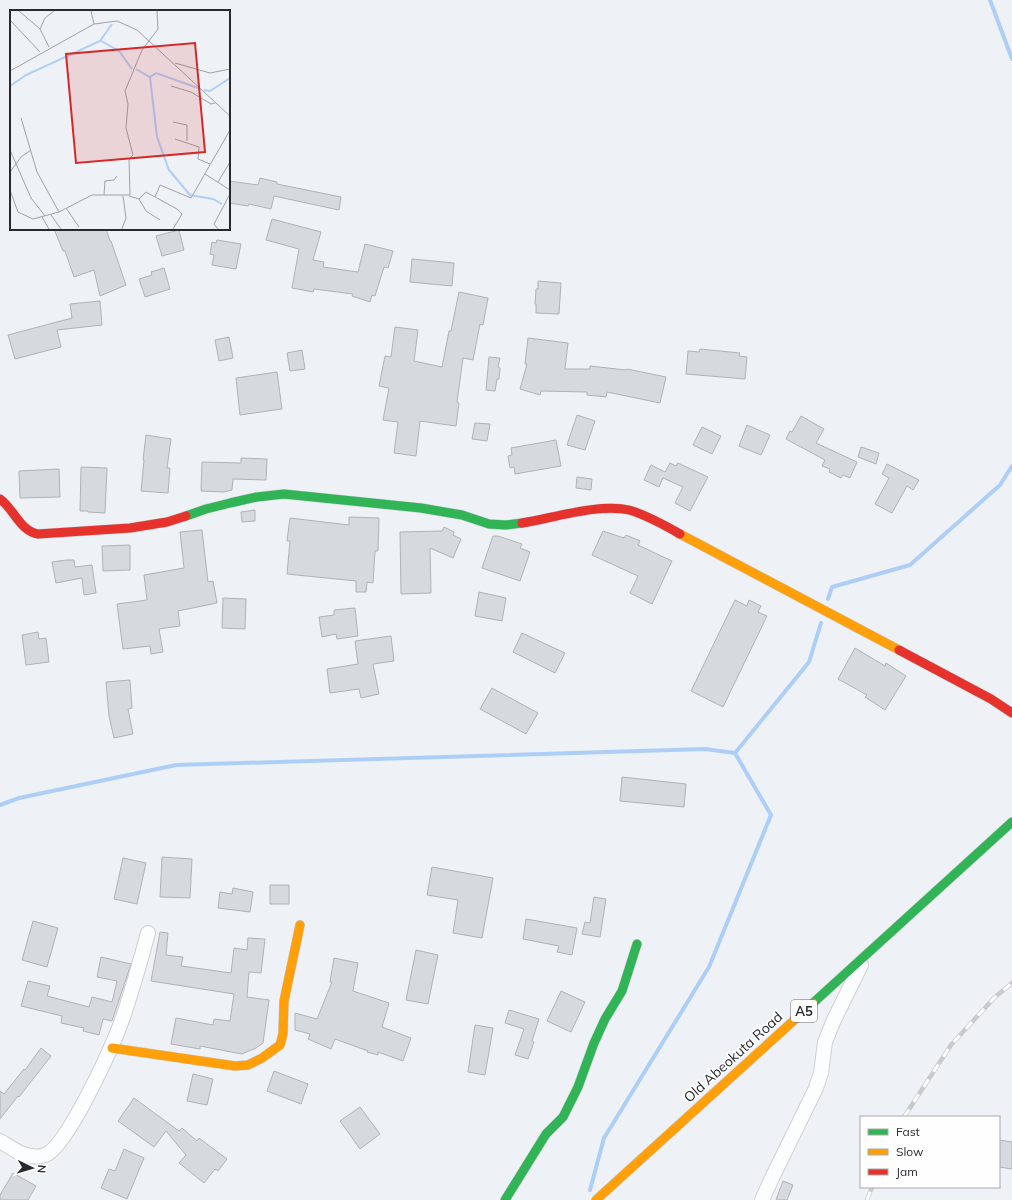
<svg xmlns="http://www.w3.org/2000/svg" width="1012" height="1200" font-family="Mulish,sans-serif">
<rect width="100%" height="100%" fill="#eef2f6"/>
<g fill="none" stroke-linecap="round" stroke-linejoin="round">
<!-- stream -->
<path stroke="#adcff7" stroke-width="4" d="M990 0 1012 59
M828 599 832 587 910 565 1000 485 1012 466
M0 805 19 798 176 765 705 749 735 753
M590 1190 604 1138 709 967 771 815 735 753 809 662 821 623"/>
</g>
<!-- building -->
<path fill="#d6d9dd" stroke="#b0b3b6" d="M260 178 277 182V184L341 197 339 210 274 196 271 209 249 204 248 206 229 203V181L258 185Z
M272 219 321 232 313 260 324 262 323 267 358 272 365 244 393 251 388 268 384 267 375 296 372 295 370 302 352 296 353 294 314 289 313 292 292 288 299 249 266 240Z
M54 229H106L110 241H111L126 285 100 296 94 270 74 277 65 251H63Z
M179 230 184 250 162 256 156 236Z
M217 240 241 244 236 269 212 265 214 255 210 254 212 242 216 243Z
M412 259 454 263 452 286 410 282Z
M164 268 170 289 145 297 139 279 152 275 151 272Z
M538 281 561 283 559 314 536 313V304H535L536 289H538Z
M459 292 488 298 483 325 480 324 473 360 463 358 457 402 459 403 456 426 420 421 416 456 394 453 398 422 383 420 389 388 379 386 385 356 391 357 395 327 418 330 414 361 442 367 449 331H451Z
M100 301 102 325 57 330 61 347 15 359 8 335 72 318 70 304Z
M229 337 233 358 219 361 215 340Z
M528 338 568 343 565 369H590V366L626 370 627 369 666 377 660 403 607 392 606 397 587 395V392L541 391 540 395 520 389 527 364H525Z
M700 349 740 353 739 356 747 357 745 379 686 374 688 351 699 352Z
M302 350 305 369 290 371 287 353Z
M489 357 500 358 498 367 500 368 499 379H497L495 391 486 390Z
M277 372 282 409 240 415 236 378Z
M577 415 595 421 585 450 567 445Z
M801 416 824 429 816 443 857 462 850 478 843 475 841 478 829 472 830 469 822 466 825 460 786 439 790 431 792 432Z
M475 423 490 424 487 441 472 439Z
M747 425 770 435 761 455 739 446Z
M702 427 721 436 712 454 693 445Z
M146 435 171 439 167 468H170L168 493 141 491 144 460H143Z
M556 440 561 466 515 474 514 467 510 468 508 456 512 455 511 448Z
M861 447 879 453 876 464 858 457Z
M241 458 267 459 266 480 233 479 232 490 224 492 201 491 202 462 241 463Z
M670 463 676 466 678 463 708 477 690 511 675 503 683 487 663 478 659 487 644 480 651 465 665 472Z
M887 464 919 480 913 490 907 486 892 513 875 504 889 478 882 474Z
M81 467 107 468 105 513 88 512V511H80Z
M59 469 60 497 20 498 19 471Z
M577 477 592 479 591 490 576 488Z
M255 510V521L242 522 241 512Z
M349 517 379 518 378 551H375L373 583 367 582 366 592H356V581L287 574 290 541H287L290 518 349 525Z
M444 527 454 532 453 535 461 539 453 558 430 548 431 593 401 594 400 532 442 531Z
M202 530 208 582 213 581 217 603 178 611 180 626 159 629 163 652 151 654 150 646 123 649 117 604 147 600 144 575 184 568 180 532Z
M603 531 624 538 626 535 640 541 638 545 672 561 652 604 630 593 638 576 592 555Z
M493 536H498L522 544 520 548 530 552 520 581 482 568Z
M130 545V570L103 571 102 546Z
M66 560H74L75 567 92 565 96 593 84 595 82 578 56 583 52 562Z
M479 592 506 598 502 621 475 616Z
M223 598 246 599 245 629 222 628Z
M735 600 747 606 749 600 761 606 758 612 767 616 723 707 691 691Z
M355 608 358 636 337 639 336 634 322 637 319 617 334 615V610Z
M38 632 39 639 46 638 49 662 26 665 22 635Z
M522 633 565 653 555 673 513 652Z
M391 636 394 661 373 664 379 694 361 698 359 689 330 693 327 669 358 664 355 641Z
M855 648 885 666 886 663 906 676 885 710 865 697 867 695 838 679Z
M130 680 132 708 128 709 133 734 114 738 109 716 106 682Z
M492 688 538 713 526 734 480 709Z
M622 777 686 784 684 807 620 801Z
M162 857 192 859 190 898 160 897Z
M123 858 146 863 137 904 114 899Z
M432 867 493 878 482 938 453 933 458 900 427 895Z
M270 885H289V904H270Z
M233 888 253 892 250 912 218 908 220 892 232 894Z
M594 897 606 899 600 937 582 934 585 922 590 923Z
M526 919 577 928 572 955 557 952 559 946 523 939Z
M33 921 58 928 47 967 22 960Z
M160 932 168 933 166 955 183 957 181 966 231 973 234 948 247 950 248 938 265 939 261 973 249 972 247 997 269 1000 263 1043 256 1048 242 1054 200 1046V1049L171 1044 176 1018 213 1025 214 1019 230 1021 234 994 151 981Z
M416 950 438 955 428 1004 406 1000Z
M101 957 131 964 112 1021 103 1019 99 1035 83 1031 84 1028 61 1023 62 1016 21 1006 28 981 50 986 47 996 89 1007 92 997 112 1002 117 981 97 977Z
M334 958 358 963 353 991 389 1003 382 1027 411 1038 403 1061 378 1052V1055L367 1052 368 1051 335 1039 331 1049 308 1039 310 1034 295 1030V1013L317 1019 332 982H330Z
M561 991 585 1002 571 1032 547 1021Z
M509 1010 539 1019 532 1041 534 1042 528 1059 515 1055 524 1029 505 1023Z
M475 1025 493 1028 485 1075 468 1072Z
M41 1048 51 1056 19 1097 18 1096 0 1119V1091L4 1094 24 1069 25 1070Z
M274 1071 308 1084 301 1104 267 1091Z
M193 1074 213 1079 207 1105 187 1101Z
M134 1098 179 1131 182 1128 197 1141 199 1138 227 1159 218 1171 215 1169 204 1183 179 1163 186 1155 166 1131 154 1147 118 1121Z
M360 1107 380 1134 360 1149 340 1121Z
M999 1140 1012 1142V1169L999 1167Z
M124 1149 144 1158 127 1199 101 1188 109 1169 115 1171Z
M13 1173 36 1186 28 1200H0V1195Z
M783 1181 793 1185 787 1200H776Z"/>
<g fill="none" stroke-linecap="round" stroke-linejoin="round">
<!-- street casing -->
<g stroke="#cdcfd3" stroke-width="16">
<path id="street" d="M0 1141C13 1149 28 1161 45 1155 67 1148 113 1045 122 1020 132 992 140 962 148 933
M762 1200 772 1178 816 1088 821 1073 825 1042 833 1022 861 965"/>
</g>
<!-- fast casing -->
<g stroke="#cdcfd3" stroke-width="10">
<path id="fast" d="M186 516 206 509 230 503 257 497 284 494 421 508 462 515 489 524 506 525 522 523
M813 1003 1012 822
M505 1200 546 1134 563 1117 578 1087 594 1043 605 1019 622 991 637 944"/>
</g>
<!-- slow casing -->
<g stroke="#cdcfd3" stroke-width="10">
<path id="slow" d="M680 534 899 650
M112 1048 235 1066 248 1065 262 1058 280 1045 283 1034 284 1001 300 925
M596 1200 813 1003"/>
</g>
<!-- jam casing -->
<g stroke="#cdcfd3" stroke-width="10">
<path id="jam" d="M0 499C14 509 20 531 38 534L130 528 167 522 186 516
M522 523C553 518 600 503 629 510 647 515 664 525 680 534
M899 650 991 699 1012 713"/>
</g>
<!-- street -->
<use href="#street" stroke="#fcfdfe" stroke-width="14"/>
<!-- fast -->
<use href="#fast" stroke="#30b455" stroke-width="9"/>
<!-- slow -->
<use href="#slow" stroke="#ff9f0a" stroke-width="9"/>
<!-- jam -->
<use href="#jam" stroke="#e5322d" stroke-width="9"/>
<!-- rail casing -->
<g stroke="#c9cacc" stroke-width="4.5">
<path id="rail" d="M904 1117 951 1045 995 997 1012 983
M867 1200 872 1187"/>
</g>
<!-- rail -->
<use href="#rail" stroke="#fefefe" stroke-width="3" stroke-dasharray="9" stroke-linecap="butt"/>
</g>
<g text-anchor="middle" stroke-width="3.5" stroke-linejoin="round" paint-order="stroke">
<!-- shield labels -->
<rect fill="#fefefe" stroke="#686a6c" stroke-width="1" x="791" y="1000" width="26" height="22" rx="3"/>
<g font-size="13" font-weight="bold" fill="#282b2e">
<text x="804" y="1016">A5</text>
</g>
<!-- street labels -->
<g font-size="14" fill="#282b2e" stroke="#fefefe">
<text transform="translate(733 1057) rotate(-42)" y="5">Old Abeokuta Road</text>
</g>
</g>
<!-- overview -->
<g transform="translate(10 10)">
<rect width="220" height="220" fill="#eef2f6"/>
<path fill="none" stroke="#adcff7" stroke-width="2" d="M91 31 109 41 122 59M126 59 140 67 146 63 188 78M140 67 147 127 159 160 180 185 203 189 212 194M0 76 16 65 90 31 102 14M194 80 200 81 220 68"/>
<path fill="none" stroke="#9fa2a6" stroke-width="1" d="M9 1 30 19 39 37M81 1 84 14M0 10 30 42M30 19 35 8 44 1M165 53 200 63 220 59M0 61 84 14 107 11 127 20 220 106M161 76 181 82 201 94 205 93M11 108 27 162 49 202M163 112 177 115V131M165 129 189 137 188 149 200 154M0 140 21 188 35 206M0 162 11 147 21 140M195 164 220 180M208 172 220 152M0 180 8 202 23 209 49 202 82 185H120L119 149 123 145 116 118 118 94 115 81 132 40 148 19 147 1M94 185 95 171 104 170 107 166M119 186 129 189 136 182 167 199 172 204 163 219M145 187 150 175 181 188 220 120M129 189 136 201 150 210M56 198 69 217M41 205 51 219M32 207 39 219M112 219 116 208 113 186M208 219 204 214 220 184"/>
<path fill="#d62828" fill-opacity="0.15" stroke="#d62828" stroke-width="2" d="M185 33 195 142 66 153 56 44Z"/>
<rect width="220" height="220" fill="none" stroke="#282b2e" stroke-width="2"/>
</g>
<!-- legend -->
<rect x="860" y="1116" width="140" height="72" fill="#fefefe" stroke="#a8aaab"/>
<rect x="868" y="1129" width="20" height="6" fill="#30b455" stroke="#a8aaab"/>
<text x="896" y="1136" font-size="12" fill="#282b2e">Fast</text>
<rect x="868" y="1149" width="20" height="6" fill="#ff9f0a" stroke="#a8aaab"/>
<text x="896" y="1156" font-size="12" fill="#282b2e">Slow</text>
<rect x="868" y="1169" width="20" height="6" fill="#e5322d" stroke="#a8aaab"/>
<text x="896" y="1176" font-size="12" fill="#282b2e">Jam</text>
<!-- north arrow -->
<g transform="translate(32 1168) rotate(95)" stroke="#fefefe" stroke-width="3" paint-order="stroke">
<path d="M0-3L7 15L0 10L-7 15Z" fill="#282b2e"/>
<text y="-6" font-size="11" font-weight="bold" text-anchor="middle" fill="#282b2e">N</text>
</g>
</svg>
